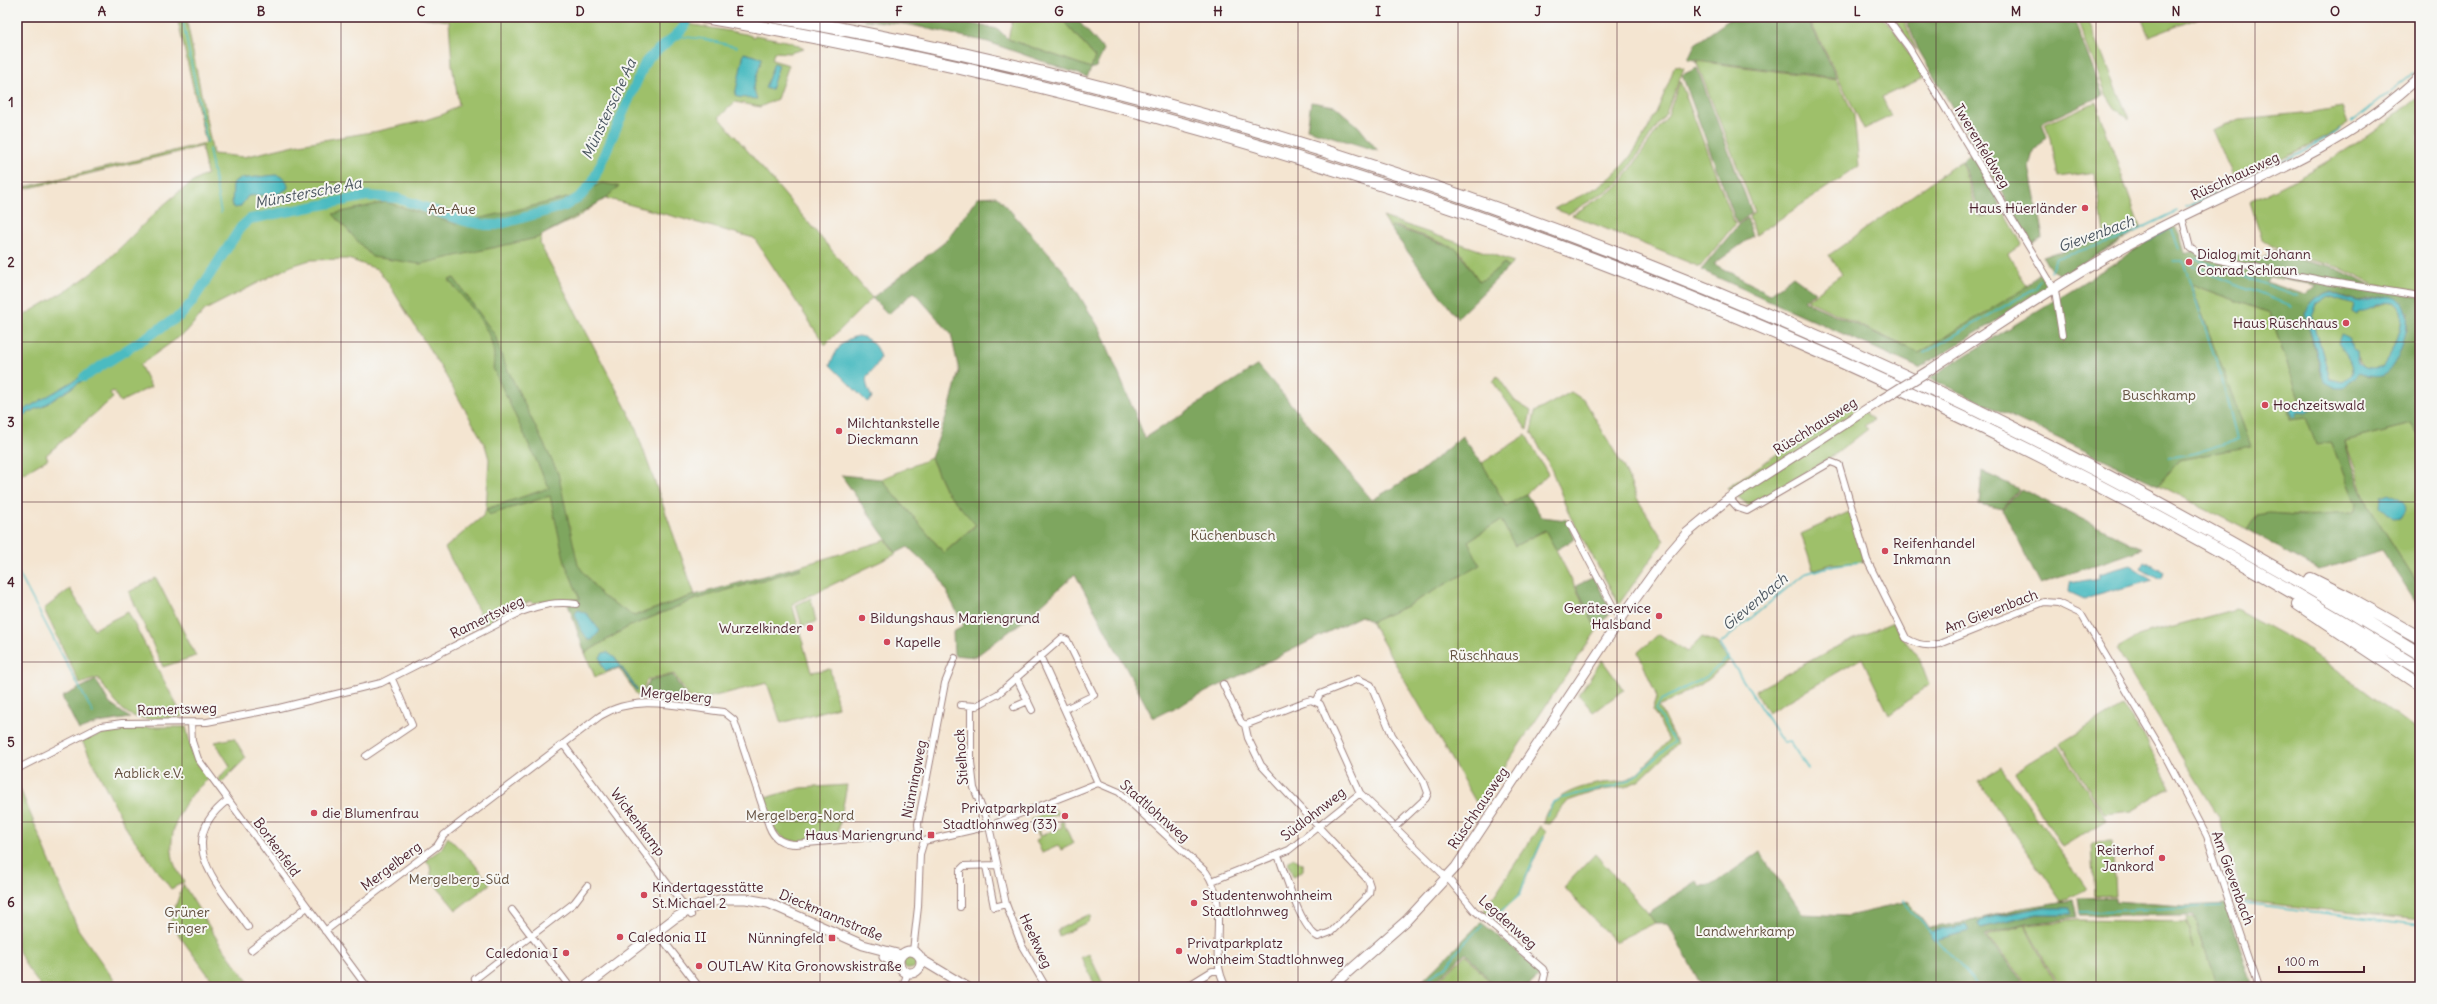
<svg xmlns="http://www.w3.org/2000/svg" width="2437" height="1004" font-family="Delius,sans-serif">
<rect width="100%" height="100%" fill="#f6f6f2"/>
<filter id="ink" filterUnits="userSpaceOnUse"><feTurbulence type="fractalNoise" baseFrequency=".025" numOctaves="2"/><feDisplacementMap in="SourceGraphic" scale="8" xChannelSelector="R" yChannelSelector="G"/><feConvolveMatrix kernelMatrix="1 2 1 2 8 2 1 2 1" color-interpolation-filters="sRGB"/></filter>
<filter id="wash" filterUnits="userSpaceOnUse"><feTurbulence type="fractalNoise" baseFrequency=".012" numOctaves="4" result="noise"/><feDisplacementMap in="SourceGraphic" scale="16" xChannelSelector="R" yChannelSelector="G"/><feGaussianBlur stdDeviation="0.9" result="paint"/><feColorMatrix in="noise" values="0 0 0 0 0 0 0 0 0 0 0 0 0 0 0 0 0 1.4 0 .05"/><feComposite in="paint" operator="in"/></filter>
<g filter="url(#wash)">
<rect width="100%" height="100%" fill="#f4e5d1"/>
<!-- green -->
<path fill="#9ec06a" stroke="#74704a" d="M177 17H186L213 154 244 157 299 144 378 131 422 121 444 114 459 105 452 65 449 21 419 17H643L683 23 687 17H691L688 24 746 34 754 37 755 35 791 42 804 49 789 53 774 52 772 60 789 65 777 99 760 107 735 102 719 117 872 298 825 345 754 238 605 198 578 217 542 235 540 243 542 248 633 421 695 595 634 616 588 611 580 599 544 601 533 603 530 601 486 625 445 548 483 516 486 509 489 459 485 445 446 376 387 281 377 269 348 259 310 260 291 266 205 310 186 332 140 365 151 387 120 402 113 391 110 393 113 398 46 455 48 459 17 477V320C44 302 75 288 99 267 135 237 164 196 207 174L202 149 204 146 17 191V189L206 143Z
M1013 17H1060L1095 57 1091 68 1008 39Z
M1808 17H1882L1895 31 1923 78 1882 97 1891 116 1864 129Z
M1891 17H1903L1916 50Z
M2076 17H2087L2129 119 2115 108 2106 94Z
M2141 17H2201L2149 37Z
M1696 61 1837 79 1854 115 1859 166 1756 235 1749 217 1755 212Z
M1675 65 1684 68 1666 113 1618 184 1568 214 1554 209C1570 200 1590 193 1605 182 1640 156 1661 105 1675 65Z
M1680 81 1735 224 1700 267 1572 215 1619 186 1668 115Z
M2419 96 2420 292 2375 285 2338 267 2302 258 2275 248 2262 239 2250 202C2314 171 2364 143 2419 96Z
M2096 102 2140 228 2121 229 2104 234 2095 172 2058 177 2051 138 2045 124Z
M2342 107 2348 124 2297 152 2235 180 2212 130 2240 119 2313 112Z
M1961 161 1979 216 1988 217 2001 206 2022 244 2008 254 2027 287 1919 353 1807 300 1842 274 1829 255Z
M1383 217 1514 262 1508 268 1504 263 1485 279 1479 281 1461 253 1440 242 1396 226 1390 228Z
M2191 284 2270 313 2300 401 2290 420 2306 417 2331 442 2356 504 2355 511C2338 521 2280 511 2257 515L2247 530 2158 485 2180 460 2250 445Z
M2329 296 2354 304 2357 315 2359 310C2364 309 2371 309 2375 307 2384 303 2389 300 2399 306 2408 321 2392 355 2382 367 2361 374 2363 364 2353 351 2350 347 2343 345 2339 343 2347 355 2364 373 2342 382L2330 379 2312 317 2317 304Z
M1497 376 1515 401 1531 411 1527 430 1493 382Z
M1571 392 1585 401 1624 468 1638 500 1664 541 1619 604 1570 516 1550 466 1531 432 1535 412Z
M1852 403 1874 420 1864 426 1868 429 1837 453 1749 506 1727 488Z
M2411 424 2420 438V587L2369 507 2345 441Z
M1526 435 1548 474 1526 494 1506 507 1482 463Z
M931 458 946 491 976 524 944 553 881 479Z
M1851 511 1866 562 1832 564 1813 570 1801 534Z
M1501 520 1515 546 1546 530 1597 630 1501 772 1480 809 1371 622 1407 606 1479 565 1468 541Z
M886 540 896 554 792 604 811 672 830 669 838 707 781 723 767 683 703 699 689 697 674 674 647 680 639 698 619 668 595 677 585 653 628 627 696 599 800 569V566Z
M156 578 196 656 163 667 129 592Z
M70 589 94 629 128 612 183 717C131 722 127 721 98 678L80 684 44 609Z
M811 598 816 622 802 626 796 605Z
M2236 609 2304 646 2420 733V920L2244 901 2219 817 2116 649 2140 635Z
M1893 622 1901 636 1919 658 1929 685 1889 715 1862 658 1768 713 1755 691 1832 649Z
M1659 634 1688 652 1702 637 1717 643 1729 661 1708 680 1659 707 1677 744 1640 780 1625 787 1596 791 1568 801 1549 824 1543 823C1548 796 1577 787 1602 783 1609 782 1619 783 1626 780 1640 774 1658 751 1669 740L1653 710 1657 697 1638 652Z
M1602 660 1624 690 1593 712 1579 695Z
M2122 706 2144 735 2170 788 2132 811 2104 814 2061 743Z
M154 727H186L192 751 210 778C184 797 165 830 174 863 176 869 181 876 184 882L171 889 128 831 82 741 113 730Z
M234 738 246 758 221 783 218 779 230 766 215 742Z
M2059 745 2106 820 2062 847 2015 772Z
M2001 767 2087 889 2062 901 1978 781Z
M18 784 78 929 119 987H41L25 964 17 947Z
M847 785 837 838C808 841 780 851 768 816 767 811 763 804 764 798L801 788Z
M1055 809 1059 816 1056 814 1035 824 1041 836 1062 827 1060 822 1063 821 1073 844 1061 850 1058 846 1042 853 1036 840 1040 838 1031 819Z
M1540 826 1546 832 1519 895 1507 907 1491 916 1484 911Z
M448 837 473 862 490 884 456 910 432 881 430 866 426 860 441 849Z
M2112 842 2115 895 2095 896 2092 843Z
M1595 854 1648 913 1655 923 1615 942 1564 887Z
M1293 857 1303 865V870L1293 877 1288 862Z
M183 884 220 944 252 987H217L170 923Z
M1088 915 1091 916 1088 922 1059 936 1057 930Z
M2194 917 2217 987H2059L2025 925 2079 920 2186 922 2194 948 2186 918Z
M2024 925 2057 987H2029L1987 936Z
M1089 954 1104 986 1096 987 1081 957Z
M1466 954 1493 987H1432Z
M903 962a7 7 0 1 1 14 0a7 7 0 1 1-14 0Z"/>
<!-- forest -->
<path fill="#7ea65e" stroke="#646244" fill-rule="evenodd" d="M840 17H937L998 29 1008 39 1091 68 1095 57 1060 17H1075L1104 50 1096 67 1091 69 1087 77 988 42 911 25Z
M1733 17H1807L1837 78 1688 59 1695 44Z
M1905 17H2073L2103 95 2042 123 2047 137 2033 152 2029 167 2043 237 2032 243 1918 49Z
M1697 68 1752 213 1737 224 1682 75Z
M1311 102 1335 106 1359 127 1378 151 1307 129Z
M1972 153 2000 205 1987 216 1981 215 1962 161Z
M602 183 619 186 605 199 537 238 420 264 372 257 333 214 386 202 456 224 571 197Z
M997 196 1065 272 1101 331 1145 438 1258 365 1372 500 1421 471 1462 436 1482 463 1506 506 1526 494 1542 517 1567 520 1575 539 1556 550 1545 530 1515 546 1501 520 1468 541 1480 565 1407 606 1371 622 1361 616 1153 718 1075 574 1026 619 975 657 954 655 953 632 964 626 938 575 908 547 896 553 841 475 881 479 944 553 976 525 946 491 931 458 950 406 959 371 951 334 914 292 888 314 872 298 945 242 978 197Z
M1747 218 1753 236 1714 264 1770 294 1793 276 1815 292 1804 301 1919 353 2027 287 2039 272 2048 289 1919 368 1701 270 1738 225Z
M1392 226 1457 249 1479 281 1485 279 1504 263 1508 268 1457 318 1390 228Z
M2174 226 2180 233 2185 254 2196 250 2261 259 2274 250 2301 260 2337 269 2374 287 2420 297V438L2411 424 2345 441 2352 467 2369 507 2420 587V609L2382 551 2319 570 2247 530 2257 515 2270 513 2307 516 2352 513 2355 511 2356 504 2331 442 2316 444 2306 418 2290 420 2288 409 2300 401 2270 313 2191 284 2251 446 2180 460 2158 485 1929 378ZM2269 277 2316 285H2317L2306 295 2266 282ZM2330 292 2358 301 2385 296 2408 312 2407 329 2392 366 2370 377 2359 373 2344 388 2322 375 2305 314C2311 303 2317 296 2330 292Z
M2120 231 2135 232 2066 274 2059 275 2048 266 2043 257Z
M454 278 495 335 503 360 558 473 578 565 602 596 634 616 695 595 800 566 801 569 696 599 628 627 585 653 567 601 580 599 565 563 550 496 489 515 486 509 549 488 493 368C500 334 469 306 449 280Z
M1982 471 2019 489 2003 509 1979 504Z
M2021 489 2143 549 2040 584 2003 510Z
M1594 577 1611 611 1597 630 1576 586Z
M673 675 689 701 641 697 649 681Z
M96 680 110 704 130 718 98 723 79 730 62 697Z
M1760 852 1802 914 1848 916 1909 902 1928 928 1968 922 2016 909 2073 900 2077 918 2026 924 1985 935 2027 987H1702L1668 923H1655L1648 913 1697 881 1701 886 1712 885ZM2044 907 2071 914H2037L1981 928 1998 915ZM1965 925 1958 934 1935 939 1929 932Z
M2115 897V901L2184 906 2226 904 2253 987H2217L2194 915H2080L2078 898Z
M1481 922 1540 971 1541 975 1527 987H1494L1466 952 1430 987H1416Z"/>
<!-- water -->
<path fill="#4cbbc1" stroke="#4b6d76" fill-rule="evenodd" d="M744 53 762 58 753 88 757 99 737 97 735 95Z
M774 63 779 65 771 90 765 88Z
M276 175C284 177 288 180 288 188 277 198 262 194 248 196L240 207 234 208 232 205 233 183 238 179Z
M2330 292C2339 295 2348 299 2357 301 2373 303 2386 290 2401 301 2417 313 2399 365 2385 374 2377 379 2367 376 2359 373L2344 388H2336L2325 382 2305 314C2311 303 2317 296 2330 292ZM2329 296 2354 304 2352 312 2357 315 2359 311C2373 313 2381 295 2399 306 2408 321 2392 355 2382 367 2369 372 2356 368 2356 352L2352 350 2349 337 2342 334 2338 343C2347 355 2364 373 2342 382L2330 379 2312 317 2317 304Z
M859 336C870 338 878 347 880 358 871 379 859 370 872 398L867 402 830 365C836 351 842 338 859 336Z
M94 369 96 372 42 407 35 409 17 420V414Z
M2305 401 2310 402 2311 409 2306 413 2297 412 2295 417H2292L2290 408Z
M2389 493C2400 498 2413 505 2401 517L2393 518 2380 506 2381 496Z
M2145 561 2164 572 2160 579 2141 568Z
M2130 565 2153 580 2084 599 2069 592 2070 583 2099 578V574Z
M578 610 587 614 600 631 592 640H588L579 626 575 614Z
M607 652 615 658 638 690H636L620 667 606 671 602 666 600 657 603 653Z
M2044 907H2069L2072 914H2037L1981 928 1978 925 1979 921 1987 918Z
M1966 925 1969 931 1935 940 1929 932Z"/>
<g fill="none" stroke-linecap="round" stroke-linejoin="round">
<!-- stream -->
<path stroke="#4cbbc1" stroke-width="1.5" d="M182 17 207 142
M676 36 704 39 737 47
M2352 122 2413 73
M209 149 221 213
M2241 181 2299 154 2341 129
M2186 207 2230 187
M2146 242 2168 229 2172 230 2179 248
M2195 259 2298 296
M2192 266 2292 307
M2050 271 2057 257 2115 241 2177 211
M1924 353 2036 288 2039 280
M1830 420 1834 412 1843 406
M2168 458 2195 453 2237 440 2221 376 2183 261H2173
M17 570 93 713
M1808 769 1790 742 1783 743 1720 644 1804 574 1835 565 1860 562
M1547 816 1553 802 1562 798 1602 788 1614 787 1631 779 1674 742 1656 710 1661 700 1706 677 1729 657
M1903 901 1979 987
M2243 903 2420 925
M2080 912 2221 906
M1493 918 1520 895 1526 877 1544 836
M1420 987 1439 970 1446 967 1462 945 1482 926"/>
<!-- river -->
<path stroke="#4cbbc1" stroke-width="10" d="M84 377 181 315 192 302 241 227 250 219 367 196 397 198 468 222 486 225H497L565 206 581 196 593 181 645 63C658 45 681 38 689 17"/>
</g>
</g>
<g filter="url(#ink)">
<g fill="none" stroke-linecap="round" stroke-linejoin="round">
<!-- street casing -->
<g stroke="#9f827e" stroke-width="8">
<path id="street" d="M1886 17 1909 48 2055 290 2062 335
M2182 217 2190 248 2204 257 2331 282 2420 296
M1729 498 1738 508 1747 511 1831 462 1839 465 1867 560 1906 638C1917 645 1927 647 1939 644L2044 602 2058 603 2081 614 2163 752 2207 836 2258 987
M1570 524 1620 620
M1040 656 1098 783
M1016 677 1032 710
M1223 684 1241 722 1245 725 1248 738 1261 765 1368 880 1370 886 1369 894 1331 932 1318 937C1300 927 1286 876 1278 855
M1316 702 1320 694 1358 679 1371 685 1392 735 1424 782 1428 793 1426 798 1395 827
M961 705 976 706 998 694 1062 638 1067 640 1094 695 1065 709
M971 707V762L974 788 989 826 1006 904 1022 946 1046 987
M1014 707 1028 701
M191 723 192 741 198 759 367 987
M1245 725 1304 702 1311 700 1320 704 1360 793 1451 882 1474 910 1543 969 1545 974 1542 987
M563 744 691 915
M366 756 412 725 392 679
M17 769 101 726 122 723 207 722 279 708 381 683 521 612C540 605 556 601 576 604
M228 800C172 842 219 885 248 927
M919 835 918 824 945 683 955 658
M924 841 989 826 1098 783 1119 792 1206 872C1231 907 1206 952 1226 987
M986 866 994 907 1006 904
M1212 881 1289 850 1360 793
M960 907V870L964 866 997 865
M512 910 570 987
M325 931 437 846 444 835 600 716C635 694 677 706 716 711L724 712 734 720 769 826C774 839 782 844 796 844L918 833
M657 932 699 987
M251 950 307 907
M913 951 918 907 920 854 924 841
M475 979 574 903 587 886
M903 987 907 974
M1186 987 1212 971H1219"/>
</g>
<!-- secondary casing -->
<g stroke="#9f827e" stroke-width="11">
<path id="secondary" d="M1928 371C1998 325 2069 276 2144 236 2241 184 2338 154 2420 76
M899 962a11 11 0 1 1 22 0a11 11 0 1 1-22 0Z
M884 957 899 964
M922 960 967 987
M585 987 675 918 699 905 723 899H746L768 903 863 945 901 955
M1331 987 1406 921 1456 867 1620 620 1661 563 1687 533 1729 498 1881 400"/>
</g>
<!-- highway casing -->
<g stroke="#9f827e" stroke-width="14">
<path id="highway" d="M704 17C1311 120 1897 343 2420 669
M777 17C1359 120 1918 344 2420 654
M2311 579 2349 598 2420 638
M2298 604 2420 685"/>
</g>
<!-- street -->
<use href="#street" stroke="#fff" stroke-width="6"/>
<!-- secondary -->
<use href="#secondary" stroke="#fff" stroke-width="9"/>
<!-- highway -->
<use href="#highway" stroke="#fff" stroke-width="12"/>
<!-- secondary-bridge casing -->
<g stroke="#9f827e" stroke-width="11" stroke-linecap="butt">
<path id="secondary-bridge" d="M1881 400 1928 371"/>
</g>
<!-- secondary-bridge -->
<use href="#secondary-bridge" stroke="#fff" stroke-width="9"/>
</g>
</g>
<!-- grid -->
<path fill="none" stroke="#4a1f2b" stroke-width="1" stroke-opacity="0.55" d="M182 17V987M341 17V987M501 17V987M660 17V987M820 17V987M979 17V987M1139 17V987M1298 17V987M1458 17V987M1617 17V987M1777 17V987M1936 17V987M2096 17V987M2255 17V987M17 182H2420M17 342H2420M17 502H2420M17 662H2420M17 822H2420"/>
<!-- markers -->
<g fill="#d1495b" stroke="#f6f6f2" stroke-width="1.5">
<circle cx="2085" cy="208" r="4"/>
<circle cx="2189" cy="262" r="4"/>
<circle cx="2346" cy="323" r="4"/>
<circle cx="2265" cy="405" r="4"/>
<circle cx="839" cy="431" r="4"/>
<circle cx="1885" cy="551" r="4"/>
<circle cx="1659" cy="616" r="4"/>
<circle cx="862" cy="618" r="4"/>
<circle cx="810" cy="628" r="4"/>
<circle cx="887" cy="642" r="4"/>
<circle cx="314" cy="813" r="4"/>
<circle cx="1065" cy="816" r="4"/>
<rect x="927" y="831" width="8" height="8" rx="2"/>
<circle cx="2162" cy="858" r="4"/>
<circle cx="644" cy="895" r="4"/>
<circle cx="1194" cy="903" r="4"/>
<circle cx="620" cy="937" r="4"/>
<rect x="828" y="934" width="8" height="8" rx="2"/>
<circle cx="1179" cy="951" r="4"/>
<circle cx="566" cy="953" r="4"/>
<circle cx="699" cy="966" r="4"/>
</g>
<g text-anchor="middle" stroke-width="4" stroke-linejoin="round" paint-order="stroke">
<!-- street labels -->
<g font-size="14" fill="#4a1f2b" stroke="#f6f6f2">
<text transform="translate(1982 146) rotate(59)" y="5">Twerenfeldweg</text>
<text transform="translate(2235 176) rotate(-25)" y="5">Rüschhausweg</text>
<text transform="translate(1815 426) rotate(-32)" y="5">Rüschhausweg</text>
<text transform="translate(1991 611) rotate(-21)" y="5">Am Gievenbach</text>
<text transform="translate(487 617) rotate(-26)" y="5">Ramertsweg</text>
<text transform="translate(676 695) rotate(5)" y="5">Mergelberg</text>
<text transform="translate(177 709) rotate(-2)" y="5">Ramertsweg</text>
<text transform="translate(961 757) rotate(-94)" y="5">Stielhock</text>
<text transform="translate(914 779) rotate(-79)" y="5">Nünningweg</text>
<text transform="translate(1478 808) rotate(-56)" y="5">Rüschhausweg</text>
<text transform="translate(1155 811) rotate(41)" y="5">Stadtlohnweg</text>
<text transform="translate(1313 814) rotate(-38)" y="5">Südlohnweg</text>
<text transform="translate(638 822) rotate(53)" y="5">Wickenkamp</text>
<text transform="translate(277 847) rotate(54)" y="5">Borkenfeld</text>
<text transform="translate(391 866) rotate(-37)" y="5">Mergelberg</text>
<text transform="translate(2233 878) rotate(70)" y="5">Am Gievenbach</text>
<text transform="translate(831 915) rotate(23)" y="5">Dieckmannstraße</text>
<text transform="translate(1508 922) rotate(42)" y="5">Legdenweg</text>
<text transform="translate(1036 941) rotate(65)" y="5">Heekweg</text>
</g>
<!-- poi labels -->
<g font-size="14" fill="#4a1f2b" stroke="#f6f6f2" text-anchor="start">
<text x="2077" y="213" text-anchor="end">Haus Hüerländer</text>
<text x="2197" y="259">Dialog mit Johann<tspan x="2197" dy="16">Conrad Schlaun</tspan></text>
<text x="2338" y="328" text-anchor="end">Haus Rüschhaus</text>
<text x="2273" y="410">Hochzeitswald</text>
<text x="847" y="428">Milchtankstelle<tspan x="847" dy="16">Dieckmann</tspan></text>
<text x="1893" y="548">Reifenhandel<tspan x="1893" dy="16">Inkmann</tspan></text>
<text x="1651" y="613" text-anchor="end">Geräteservice<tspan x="1651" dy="16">Halsband</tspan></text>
<text x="870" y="623">Bildungshaus Mariengrund</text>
<text x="802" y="633" text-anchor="end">Wurzelkinder</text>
<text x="895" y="647">Kapelle</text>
<text x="1057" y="813" text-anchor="end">Privatparkplatz<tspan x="1057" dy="16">Stadtlohnweg (33)</tspan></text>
<text x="322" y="818">die Blumenfrau</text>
<text x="923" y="840" text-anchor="end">Haus Mariengrund</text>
<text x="2154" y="855" text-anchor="end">Reiterhof<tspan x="2154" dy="16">Jankord</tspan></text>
<text x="652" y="892">Kindertagesstätte<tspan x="652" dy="16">St.Michael 2</tspan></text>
<text x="1202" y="900">Studentenwohnheim<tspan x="1202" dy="16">Stadtlohnweg</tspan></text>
<text x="628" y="942">Caledonia II</text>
<text x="824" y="943" text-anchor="end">Nünningfeld</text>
<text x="1187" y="948">Privatparkplatz<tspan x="1187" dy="16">Wohnheim Stadtlohnweg</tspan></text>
<text x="558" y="958" text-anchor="end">Caledonia I</text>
<text x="707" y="971">OUTLAW Kita Gronowskistraße</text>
</g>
<!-- park labels -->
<g font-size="14" fill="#634f3e" stroke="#f6f6f2">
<text x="452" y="214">Aa-Aue</text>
<text x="2159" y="400">Buschkamp</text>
<text x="1233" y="540">Küchenbusch</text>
<text x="1484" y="660">Rüschhaus</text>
<text x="149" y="778">Aablick e.V.</text>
<text x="800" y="820">Mergelberg-Nord</text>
<text x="459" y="884">Mergelberg-Süd</text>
<text x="187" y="917">Grüner<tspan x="187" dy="16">Finger</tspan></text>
<text x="1745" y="936">Landwehrkamp</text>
</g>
<!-- water labels -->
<g font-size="15" font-style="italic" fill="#4b5660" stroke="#f6f6f2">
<text transform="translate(609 109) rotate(-65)" y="5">Münstersche Aa</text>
<text transform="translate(308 193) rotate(-11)" y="5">Münstersche Aa</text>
<text transform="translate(2096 234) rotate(-20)" y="5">Gievenbach</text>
<text transform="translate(1755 602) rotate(-40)" y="5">Gievenbach</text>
</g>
</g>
<!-- margin -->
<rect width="2437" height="1004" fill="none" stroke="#f6f6f2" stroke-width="44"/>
<!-- scale -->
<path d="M2279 966v6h85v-6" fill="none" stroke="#4a1f2b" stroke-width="2"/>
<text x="2285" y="966" font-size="12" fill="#4a1f2b" stroke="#f6f6f2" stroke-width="3" paint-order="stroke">100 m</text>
<rect x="22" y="22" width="2393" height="960" fill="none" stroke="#4a1f2b" stroke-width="1.5"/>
<g font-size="13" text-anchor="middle" font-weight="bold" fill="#4a1f2b">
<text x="102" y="16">A</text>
<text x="261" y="16">B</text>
<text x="421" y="16">C</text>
<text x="580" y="16">D</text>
<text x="740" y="16">E</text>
<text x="899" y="16">F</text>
<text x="1059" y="16">G</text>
<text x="1218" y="16">H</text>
<text x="1378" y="16">I</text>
<text x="1538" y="16">J</text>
<text x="1697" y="16">K</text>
<text x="1857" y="16">L</text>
<text x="2016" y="16">M</text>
<text x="2176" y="16">N</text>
<text x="2335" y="16">O</text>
<text x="11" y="107">1</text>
<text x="11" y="267">2</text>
<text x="11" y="427">3</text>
<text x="11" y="587">4</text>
<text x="11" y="747">5</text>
<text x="11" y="907">6</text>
</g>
</svg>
